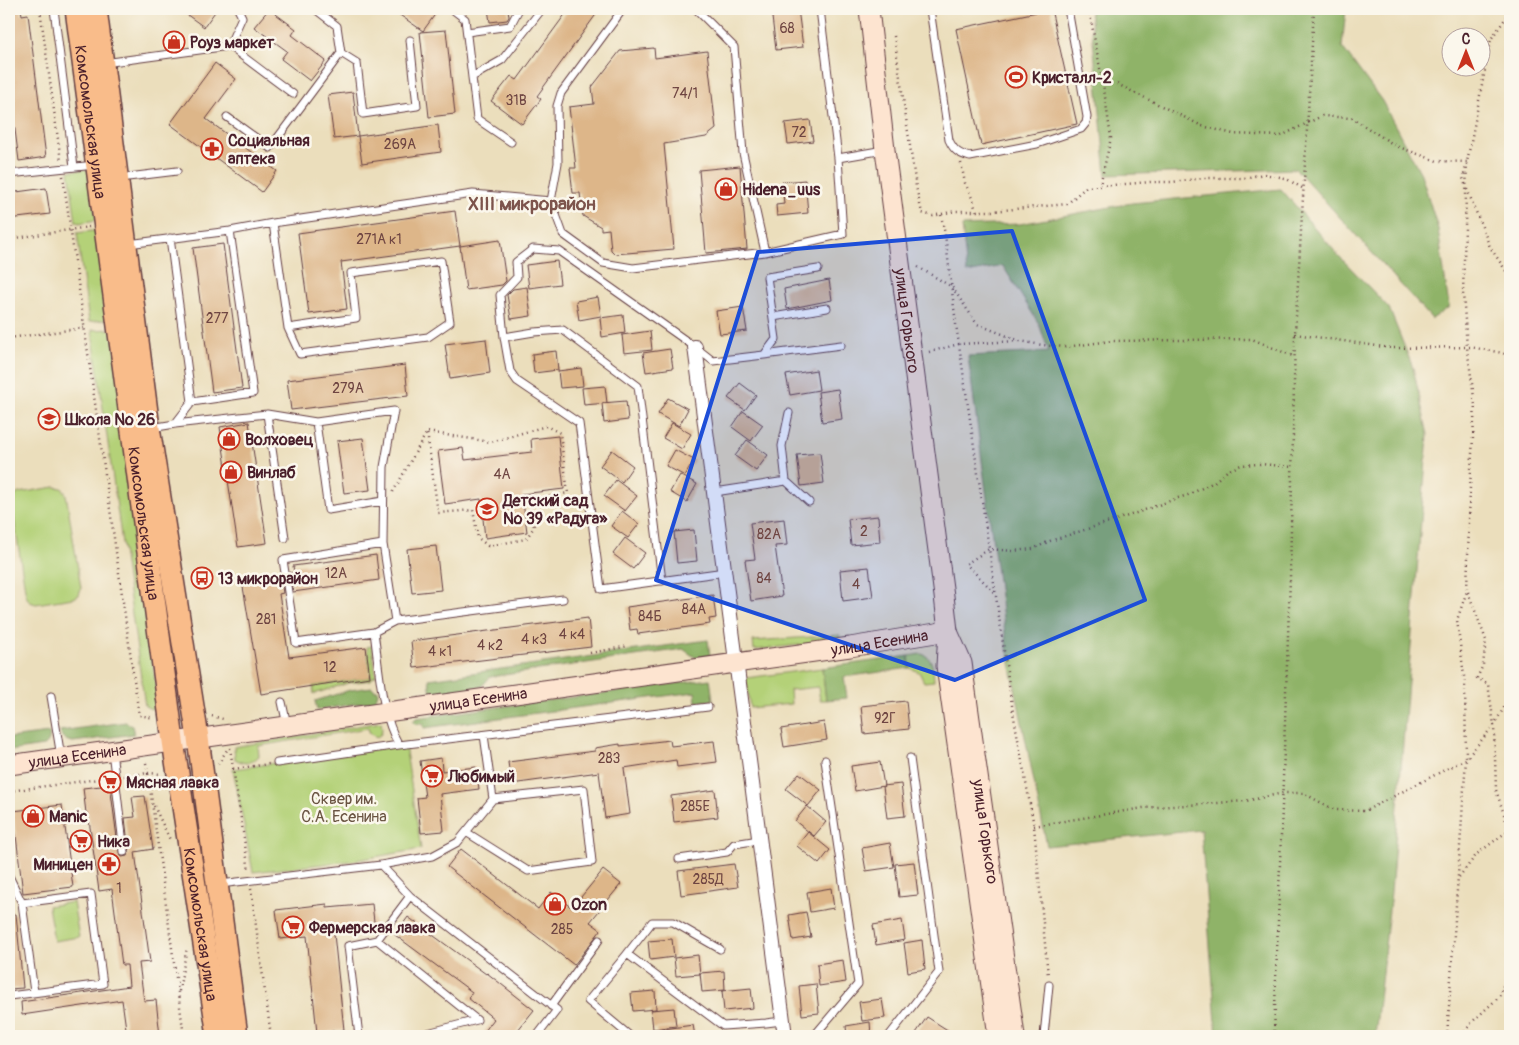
<svg xmlns="http://www.w3.org/2000/svg" width="1519" height="1045" font-family="Pangolin,sans-serif">
<rect width="100%" height="100%" fill="#fbf7ec"/>
<filter id="ink" filterUnits="userSpaceOnUse"><feTurbulence type="fractalNoise" baseFrequency=".02" numOctaves="2"/><feDisplacementMap in="SourceGraphic" scale="10" xChannelSelector="R" yChannelSelector="G"/><feConvolveMatrix kernelMatrix="1 2 1 2 8 2 1 2 1" color-interpolation-filters="sRGB"/></filter>
<filter id="wash" filterUnits="userSpaceOnUse"><feTurbulence type="fractalNoise" baseFrequency=".0096" numOctaves="4" result="noise"/><feDisplacementMap in="SourceGraphic" scale="20" xChannelSelector="R" yChannelSelector="G"/><feGaussianBlur stdDeviation="1.12" result="paint"/><feColorMatrix in="noise" values="0 0 0 0 0 0 0 0 0 0 0 0 0 0 0 0 0 1.4 0 .05"/><feComposite in="paint" operator="in"/></filter>
<g filter="url(#wash)">
<rect width="100%" height="100%" fill="#ebdebc"/>
<!-- green -->
<path fill="#b4d178" stroke="#7f7852" d="M90 169 96 220 79 223 76 222 69 171Z
M99 230 110 319 89 322 77 233Z
M113 329 135 509 139 563 159 708 151 709 145 706 92 330Z
M55 487 62 488 66 494 81 588 79 595 73 598 36 604 30 602 26 596 12 505 13 497 19 493Z
M840 635 839 639 836 641 754 650 753 641Z
M372 646 376 676 373 677 371 680 348 683 314 694 313 686 371 677 367 647Z
M921 654C934 657 933 670 934 681L924 682 919 672 910 668 909 656Z
M822 668 826 700H820L818 687 790 690 791 704 750 708 746 678Z
M381 722 382 729 381 734 377 737 370 734 368 728 258 746 259 756C250 764 246 765 235 759L234 747Z
M405 745 421 849 351 861 253 872 233 769Z
M73 902 79 937 54 941 48 906Z"/>
<!-- forest -->
<path fill="#8fb368" stroke="#6c694a" d="M1090 9H1346L1342 47 1382 101 1421 174 1438 229 1449 307 1432 319 1296 169 1106 175Z
M1281 189 1339 256 1389 308 1413 368 1428 435 1391 892 1375 1036H1217L1201 830 1047 846 1007 648 968 356 1049 352 1039 324 1003 266 967 273 962 226 1020 224 1132 203Z
M708 640 710 656 696 658 683 649 490 677 481 687 431 694 429 679Z
M909 656 910 668 844 677 847 698 826 700 822 668Z
M710 679 713 700 696 702 695 692 424 728 423 724H416L413 721 416 718Z
M372 687 375 690H378C378 694 377 698 373 701L317 710 315 701 350 690Z
M126 722 132 726 134 734 73 742C66 741 61 738 60 731Z
M49 733C50 739 49 744 43 746L9 751V738Z"/>
<g id="blocks">
<!-- building -->
<path fill="#ddb689" d="M9 9H21L22 15 28 14 46 157 19 161 9 83Z
M179 9H217L204 27Z
M269 9 296 29 292 35 326 61 310 81 281 59 287 51 254 27Z
M391 9H439L423 31Z
M488 9H508L509 17 507 20 490 22Z
M569 9H600L537 96 541 99 522 124 491 101 511 76 517 80Z
M771 9H798L803 47 776 50Z
M1051 9 1077 124 981 145 956 29Z
M446 30 455 114 429 117 420 32Z
M654 48 655 58 707 51 716 129 706 137 664 144 674 249 615 254 611 250 609 229 601 230V227L583 216 580 193H573L570 168H576L569 107 594 104 592 87 620 51Z
M215 63 236 79 206 119 277 171 262 192 170 124Z
M353 92 358 136 334 139 328 95Z
M810 120 813 141 788 144 785 123Z
M438 125 441 152 362 163 358 136Z
M740 166 747 249 706 253 699 170Z
M805 180 808 213 777 216 776 205 784 204 782 182Z
M46 188 50 214 9 219V193Z
M455 211 460 246 341 262 347 309 309 314 298 233Z
M500 240 506 281 502 285 466 290 460 246Z
M223 244 242 388 212 392 193 248Z
M557 261 560 284 529 288 526 265Z
M829 280 832 300 787 309 784 289Z
M527 287 531 316 511 319 507 295 513 289Z
M598 297 601 316 579 320 576 301Z
M743 307 747 331 720 334 716 311Z
M623 315 625 333 602 337 600 318Z
M650 331 652 350 624 353 622 335Z
M486 339 490 373 450 379 445 344Z
M670 349 673 368 646 372 643 353Z
M556 351 558 370 534 373 532 354Z
M405 365 408 396 291 410 287 380Z
M581 368 583 386 560 388 558 371Z
M816 370 819 390 790 395 786 375Z
M740 383 756 395 745 410 728 398Z
M605 386 607 403 584 405 582 388Z
M838 389 842 419 822 422 818 392Z
M668 398 688 409 679 426 658 414Z
M626 401 628 420 604 423 602 403Z
M743 411 763 425 751 441 732 427Z
M249 422 267 543 238 547 220 427Z
M672 423 691 434 682 449 663 438Z
M558 436 564 489 522 494 527 532 485 538 481 499 445 504 438 451 463 448 465 460 532 452 531 439Z
M363 438 370 490 344 493 337 441Z
M747 440 768 455 756 471 735 456Z
M612 450 633 466 622 482 600 466Z
M675 450 694 460 685 476 666 466Z
M820 453 824 483 801 486 797 455Z
M680 475 697 484 687 502 670 492Z
M616 480 637 496 625 511 604 496Z
M622 511 639 524 628 538 611 526Z
M878 516 880 542 851 545 848 519Z
M784 519 787 545 775 546 782 596 751 601 745 560 755 559 750 523Z
M694 530 697 561 677 563 674 532Z
M625 538 645 553 633 569 613 554Z
M436 546 441 590 412 593 407 549Z
M376 555 379 580 293 592 290 573 294 572 293 566Z
M869 567 873 597 843 601 840 570Z
M280 575 283 593 279 594 289 657 366 647 370 677 261 694 242 581Z
M713 595 716 618 709 619 710 624 638 634 637 629 630 630 627 607Z
M588 618 591 647 414 668 411 641Z
M906 701 909 729 864 734 861 706Z
M824 722 827 740 784 747 781 729Z
M670 740 671 746 714 741 717 762 677 767 676 760 624 768 630 814 605 818 599 772 511 784 508 762 595 751V748L620 744V746Z
M441 758 442 771 476 767 479 789 440 794 444 831 421 833 417 798 425 797 420 761Z
M880 762 884 786 855 791 851 766Z
M799 773 821 790 808 806 786 789Z
M901 784 905 816 887 818 883 786Z
M110 785 119 853 122 857 127 856 129 852 125 818 135 817 132 797 145 796 153 849 135 852 150 962 139 963 144 1001 156 1000 160 1036H127L122 1000 22 1015 21 1002 129 986 127 965H122L112 889 99 891 88 813H86L83 788Z
M715 790 718 817 674 822 671 796Z
M62 805 73 887 23 893 13 811Z
M807 806 826 822 814 836 795 821Z
M808 832 830 850 819 864 797 846Z
M890 843 894 867 866 871 862 848Z
M461 849 538 909 551 892 572 908 603 870 621 884 590 922 601 930 574 965 447 867Z
M914 862 918 895 899 897 895 864Z
M734 864 738 887 681 895 678 871Z
M831 888 834 908 810 912 807 892Z
M327 904V908L372 904 375 930 334 934 344 1030 317 1033 307 936 280 939 276 910Z
M806 912 811 937 793 940 789 915Z
M16 914 23 988 9 989V915Z
M408 917 486 974 487 973 534 1010 513 1036H481L494 1019 468 998 472 992 395 935Z
M902 920 905 940 876 945 873 925Z
M672 939 674 957 650 960 648 941Z
M922 940 925 969 908 972 904 943Z
M698 955 700 974 676 976 674 958Z
M843 960 846 982 819 986 817 964Z
M724 971 725 990 702 992 700 973Z
M816 984 819 1013 802 1015 799 986Z
M751 988 753 1008 724 1011 722 991Z
M655 991 656 1009 633 1011 631 993Z
M882 999 885 1018 862 1021 859 1002Z
M674 1008 676 1026 653 1029 651 1010Z
M927 1017 957 1036H914Z
M870 1022 871 1036H847L846 1026Z
M693 1025 695 1036H658L657 1030Z"/>
</g>
</g>
<g filter="url(#ink)">
<use href="#blocks" fill-opacity="0" stroke="#623c41" stroke-width="1"/>
<g fill="none" stroke-linecap="round" stroke-linejoin="round">
<!-- lane casing -->
<g stroke="#623c41" stroke-width="9">
<path id="lane" d="M54 9 74 167
M238 9 242 17 229 46 293 94
M315 9 337 26 341 53 357 63 363 114 417 106 410 40
M452 9 465 19 477 119 511 142
M696 9 734 47 743 153 765 252
M930 9 949 140C954 151 959 154 970 157L1037 144 1081 129 1086 123 1087 117 1068 9
M467 32 510 26 519 9
M104 63 229 46
M472 77 502 60 542 9
M227 117 270 148 341 53
M838 158 884 150
M9 174 95 165
M120 178 177 171
M551 201 558 163 557 106 561 93 623 9
M273 223 288 328 300 354 428 337 450 322 441 261 351 273 356 318 288 328
M170 238 192 402
M128 244 230 231 273 223 473 194 551 201 563 234 603 263 633 268 765 252 843 234 838 158 820 9
M773 317 827 308
M504 337 500 295 517 277 516 262 533 249 559 251 695 347 713 361 764 355 776 339 767 277 818 269
M764 355 841 345
M267 414 285 538
M316 422 328 510 383 501
M175 424 192 402 253 393 230 231
M151 428 175 424 267 414 316 422 394 411 384 467 383 544 395 621 374 632
M786 481 809 502
M715 492 786 481 782 446 789 413
M383 544 283 560 296 643 374 632C379 667 381 715 399 745L708 707
M662 581 638 386 563 330 534 332 504 337 510 371 517 381 579 423 601 589 725 572
M395 621 563 599
M51 696 61 757
M282 702 287 725
M484 735 493 799 584 789 592 862 528 871 466 832 493 799
M112 751 124 852
M277 763 399 745
M679 859 727 852 734 844 759 840
M9 876 22 903
M220 884 381 865 432 856 458 842 466 832
M410 896 557 1010 537 1036
M377 940 477 1020 416 1036
M720 949 673 922H652L627 954 723 1026 766 1023 782 1021
M627 954 588 1001 630 1036
M9 996 103 984 91 894 22 903 34 992
M551 1006 599 940
M359 1036 348 946 377 940 410 896 381 865
M814 1036 858 984 825 760
M889 1036 939 972 910 758
M1044 1036 1049 985"/>
</g>
<!-- street casing -->
<g stroke="#623c41" stroke-width="16">
<path id="street" d="M695 347 785 1036"/>
</g>
<!-- secondary casing -->
<g stroke="#623c41" stroke-width="21">
<g id="secondary">
<path id="s1" d="M869 9 885 150 944 596 948 631 946 666 998 1036"/>
<path id="s2" d="M949 634 962 663 1015 1036"/>
<path id="s3" d="M9 765 850 647 948 631"/>
</g>
</g>
<!-- primary casing -->
<g stroke="#623c41" stroke-width="24">
<g id="primary">
<path id="s4" d="M76 9 173 741 218 1036"/>
<path d="M96 9 149 428 198 738 237 1036"/>
</g>
</g>
<!-- path -->
<path stroke="#623c41" stroke-width="2.5" stroke-dasharray="1 4" stroke-linecap="butt" d="M40 9 61 161
M1089 9 1104 90 1111 138 1100 185
M894 36 916 187 922 213 933 216 955 211H993L1067 204 1086 187 1151 182H1172L1204 178H1244L1264 174 1285 178 1304 189
M1117 84 1202 126 1233 134 1281 136 1322 116 1352 118 1396 146 1437 161 1467 162
M961 163 965 183 973 200 976 211
M63 176 139 715 154 718
M1465 184 1463 178 1466 167
M1467 189 1490 247 1510 277
M941 215 945 234 956 324 1013 712 1034 826 1048 976
M9 239 89 227
M918 267 952 287 977 324 1020 341 1042 345 1065 347 1111 341 1252 339 1295 357
M1295 334 1391 348 1470 347 1503 353 1510 357
M9 338 84 328
M929 352 959 344 1018 341
M393 492 427 432 491 442 546 426 560 433 568 493 531 500 534 527 526 539 488 546 478 538 473 510 438 513 427 432
M994 592 966 564 989 549 1013 551 1033 549 1050 541 1128 516 1178 498 1188 495 1214 482 1227 471 1241 465 1261 464 1293 467
M1468 592 1486 640 1483 665 1477 678 1488 684 1494 725 1496 790 1510 833
M590 653 629 646
M212 716 223 719
M230 748 249 871
M146 763 148 773 162 774
M218 764 227 750
M233 769 269 764
M124 776 148 773 184 1036
M9 791 106 778
M154 806 171 842
M1034 826 1143 808 1246 801 1283 793H1303L1335 810 1365 811 1466 759 1494 725 1510 697
M1459 877 1477 854 1509 830
M251 889 271 1036
M179 991 187 947
M1274 1036 1290 578 1295 334 1314 9
M1447 1036 1466 759 1465 684 1457 620 1467 591 1470 486 1475 405 1467 347 1463 293 1467 162 1491 39 1510 12
M1462 1036 1472 1022 1499 997 1510 967"/>
<!-- lane -->
<use href="#lane" stroke="#fff" stroke-width="7"/>
<!-- street -->
<use href="#street" stroke="#fff" stroke-width="14"/>
<!-- secondary -->
<use href="#secondary" stroke="#fde4d0" stroke-width="19"/>
<!-- primary -->
<use href="#primary" stroke="#f9bc8a" stroke-width="21"/>
</g>
</g>
<!-- marked area -->
<path fill="#1d4ed8" fill-opacity="0.2" stroke="#1d4ed8" stroke-width="4" stroke-linejoin="round" d="M1012 231 1145 600 955 680 656 580 758 252Z"/>
<!-- icons -->
<defs>
<g id="shop-ring" transform="scale(1.125)"><circle r="9.5" fill="#fbf7ec" stroke="#c8321e" stroke-width="1.5"/><path d="M-5-2.5h2.3a2.7 3.5 0 0 1 5.4 0H5L5.5 6h-11ZM-1.5-2.5h3a1.5 2.3 0 0 0-3 0Z" fill="#c8321e"/></g>
<g id="stadium-ring" transform="scale(1.125)"><circle r="9.5" fill="#fbf7ec" stroke="#c8321e" stroke-width="1.5"/><path d="M0-5a6.5 5 0 1 0 0 10a6.5 5 0 1 0 0-10ZM-3.5-1.8h7v3.6h-7Z" fill="#c8321e"/></g>
<g id="pharmacy-ring" transform="scale(1.125)"><circle r="9.5" fill="#fbf7ec" stroke="#c8321e" stroke-width="1.5"/><path d="M-2-6h4v4h4v4h-4v4h-4v-4h-4v-4h4Z" fill="#c8321e"/></g>
<g id="school-ring" transform="scale(1.125)"><circle r="9.5" fill="#fbf7ec" stroke="#c8321e" stroke-width="1.5"/><path d="M0-5L7-2L0 1L-7-2ZM-4 1L0 2.5L4 1V4Q0 6-4 4Z" fill="#c8321e"/></g>
<g id="bus-ring" transform="scale(1.125)"><circle r="9.5" fill="#fbf7ec" stroke="#c8321e" stroke-width="1.5"/><path d="M-5-6H5V4H4V6H2V4H-2V6H-4V4H-5ZM-3.5-4V0h7V-4ZM-3.5 1.2v1.5H-2V1.2ZM2 1.2v1.5H3.5V1.2Z" fill="#c8321e"/></g>
<g id="supermarket-ring" transform="scale(1.125)"><circle r="9.5" fill="#fbf7ec" stroke="#c8321e" stroke-width="1.5"/><path d="M-6-5.5h2.5l.6 2H6L4.5 2H-2.5L-4.4-4H-6ZM-1.5 3.2a1.3 1.3 0 1 0 .1 0ZM3 3.2a1.3 1.3 0 1 0 .1 0Z" fill="#c8321e"/></g>
</defs>
<g fill-rule="evenodd">
<use href="#shop-ring" x="174" y="42"/>
<use href="#stadium-ring" x="1016" y="77"/>
<use href="#pharmacy-ring" x="212" y="149"/>
<use href="#shop-ring" x="726" y="189"/>
<use href="#school-ring" x="49" y="419"/>
<use href="#shop-ring" x="229" y="439"/>
<use href="#shop-ring" x="231" y="472"/>
<use href="#school-ring" x="487" y="509"/>
<use href="#bus-ring" x="202" y="578"/>
<use href="#supermarket-ring" x="432" y="776"/>
<use href="#supermarket-ring" x="110" y="782"/>
<use href="#shop-ring" x="33" y="816"/>
<use href="#supermarket-ring" x="81" y="841"/>
<use href="#pharmacy-ring" x="109" y="864"/>
<use href="#shop-ring" x="555" y="904"/>
<use href="#supermarket-ring" x="293" y="927"/>
</g>
<g text-anchor="middle" stroke-width="5" stroke-linejoin="round" paint-order="stroke">
<!-- number labels -->
<g font-size="14" fill="#6f4542">
<text x="787" y="33">68</text>
<text x="685" y="98">74/1</text>
<text x="516" y="105">31В</text>
<text x="799" y="137">72</text>
<text x="400" y="149">269А</text>
<text x="379" y="244">271А к1</text>
<text x="217" y="323">277</text>
<text x="348" y="393">279А</text>
<text x="502" y="479">4А</text>
<text x="864" y="536">2</text>
<text x="769" y="539">82А</text>
<text x="336" y="578">12А</text>
<text x="764" y="583">84</text>
<text x="856" y="589">4</text>
<text x="694" y="614">84А</text>
<text x="650" y="621">84Б</text>
<text x="266" y="624">281</text>
<text x="572" y="639">4 к4</text>
<text x="534" y="644">4 к3</text>
<text x="490" y="650">4 к2</text>
<text x="440" y="656">4 к1</text>
<text x="330" y="672">12</text>
<text x="885" y="723">92Г</text>
<text x="609" y="763">283</text>
<text x="695" y="811">285Е</text>
<text x="708" y="884">285Д</text>
<text x="119" y="893">1</text>
<text x="562" y="934">285</text>
</g>
<!-- poi labels -->
<g font-size="16" font-weight="bold" fill="#4a1f2b" stroke="#fbf7ec" text-anchor="start">
<text x="190" y="48">Роуз маркет</text>
<text x="1032" y="83">Кристалл-2</text>
<text x="228" y="146">Социальная<tspan x="228" dy="18">аптека</tspan></text>
<text x="742" y="195">Hidena_uus</text>
<text x="65" y="425">Школа № 26</text>
<text x="245" y="445">Волховец</text>
<text x="247" y="478">Винлаб</text>
<text x="503" y="506">Детский сад<tspan x="503" dy="18">№ 39 «Радуга»</tspan></text>
<text x="218" y="584">13 микрорайон</text>
<text x="448" y="782">Любимый</text>
<text x="126" y="788">Мясная лавка</text>
<text x="49" y="822">Manic</text>
<text x="97" y="847">Ника</text>
<text x="93" y="870" text-anchor="end">Миницен</text>
<text x="571" y="910">Ozon</text>
<text x="309" y="933">Фермерская лавка</text>
</g>
<!-- street labels -->
<g font-size="16" fill="#4a1f2b" stroke="#fbf7ec">
<text dy="6" stroke="none"><textPath href="#s4" startOffset="114">Комсомольская улица</textPath></text>
<text dy="6" stroke="none"><textPath href="#s1" startOffset="314">улица Горького</textPath></text>
<text dy="6" stroke="none"><textPath href="#s4" startOffset="519">Комсомольская улица</textPath></text>
<text dy="6" stroke="none"><textPath href="#s3" startOffset="879">улица Есенина</textPath></text>
<text dy="6" stroke="none"><textPath href="#s3" startOffset="474">улица Есенина</textPath></text>
<text dy="6" stroke="none"><textPath href="#s3" startOffset="69">улица Есенина</textPath></text>
<text dy="6" stroke="none"><textPath href="#s2" startOffset="202">улица Горького</textPath></text>
<text dy="6" stroke="none"><textPath href="#s4" startOffset="924">Комсомольская улица</textPath></text>
</g>
<!-- park labels -->
<g font-size="16" fill="#6a5442" stroke="#fbf7ec">
<text x="344" y="804">Сквер им.<tspan x="344" dy="18">С.А. Есенина</tspan></text>
</g>
<!-- quarter labels -->
<g font-size="19" font-weight="bold" fill="#7d544c" stroke="#fbf7ec">
<text x="532" y="210">XIII микрорайон</text>
</g>
</g>
<!-- margin -->
<rect width="1519" height="1045" fill="none" stroke="#fbf7ec" stroke-width="30"/>
<!-- north arrow -->
<g transform="translate(1466 52)"><circle r="24" fill="#fbf7ec" stroke="#b4a19f"/>
<path d="M0-4L9 19L0 12L-9 19Z" fill="#c8321e"/>
<text y="-8" font-size="14" font-weight="bold" text-anchor="middle" fill="#4a1f2b">С</text>
</g>
</svg>
